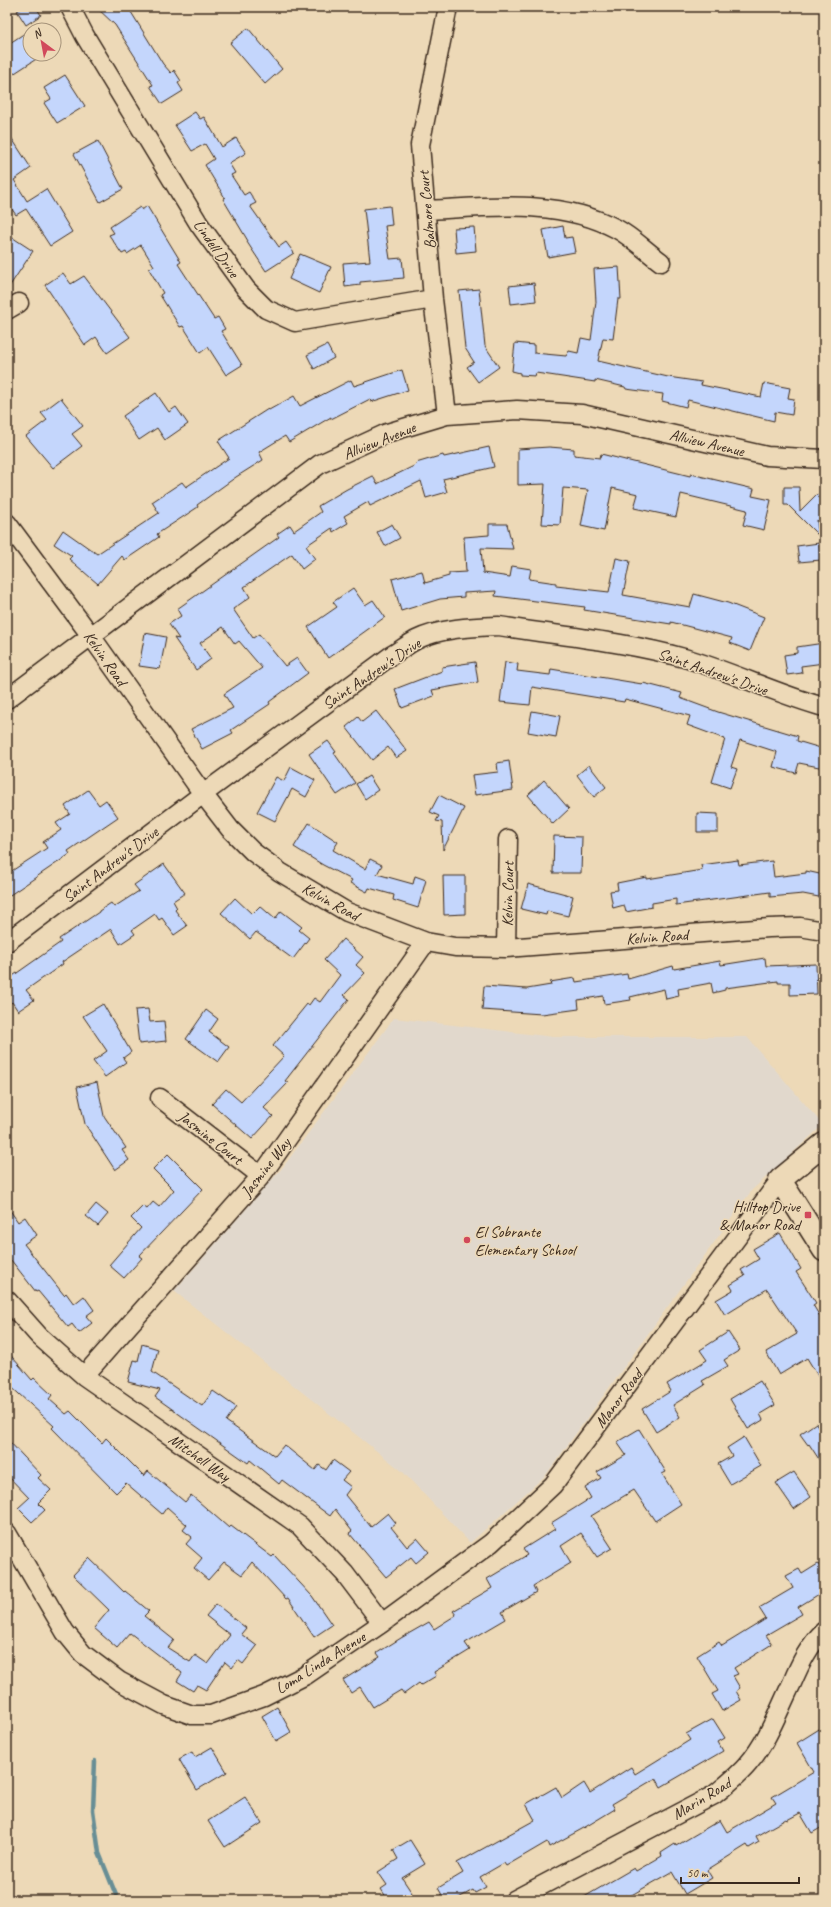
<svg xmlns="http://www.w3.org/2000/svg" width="831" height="1907" font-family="Caveat,sans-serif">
<rect width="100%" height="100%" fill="#edd9b7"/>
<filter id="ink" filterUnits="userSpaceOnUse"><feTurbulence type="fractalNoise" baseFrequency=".025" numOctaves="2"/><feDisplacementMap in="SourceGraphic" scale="8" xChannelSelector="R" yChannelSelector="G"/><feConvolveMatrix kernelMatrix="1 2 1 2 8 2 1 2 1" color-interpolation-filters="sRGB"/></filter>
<g filter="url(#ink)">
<!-- built -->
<path fill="#e1d8cc" d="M394 1018 554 1037H747L823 1125 752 1190 546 1475 470 1543 402 1471 174 1291 283 1167Z"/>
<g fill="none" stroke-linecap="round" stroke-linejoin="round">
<!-- stream -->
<path stroke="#678e95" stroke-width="4.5" d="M95 1761 93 1810 99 1853 118 1900"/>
</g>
<!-- building -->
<path fill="#c4d6fc" stroke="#3b2a1e" d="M24 7H36L41 15 26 25 17 11Z
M96 7H125L131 12 163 64 171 73 174 70 181 81 178 83 183 91 162 104 150 86 153 85 115 25Z
M248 28 282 69 265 84 230 43Z
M25 33 30 41V54H44L7 78V45Z
M65 75 85 106 57 123 44 103 51 99 44 88Z
M195 112 200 119 204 117 222 147 236 138 246 153 229 163 235 173 231 175 244 195 249 192 256 203 250 206 279 247 286 242 294 253 266 271 247 242 248 241 223 199 225 198 205 165 214 159 205 144 192 151 175 125Z
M7 131 31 168 14 180 27 201 46 189 72 232 50 246 26 209 16 215 7 202Z
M98 141 123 189 100 202 74 154Z
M147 206 181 262 178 264 193 287 214 319 218 317 225 329 221 331 242 365 226 375 208 347 200 353 183 326 180 327 160 295 163 293 149 269 154 266 141 245 127 254 126 252 122 254 109 235 114 233 110 227 140 207 142 210Z
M390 206 392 225 385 226 390 259 402 258 404 278 360 282V285L345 287 343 263 370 261 364 209Z
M563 226 565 238 572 237 575 252 548 257 543 230Z
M474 227 476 251 456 253 454 228Z
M7 234 33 251 7 290Z
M300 254 331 267 319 293 289 279Z
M619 267 621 299H618L613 339 603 338 598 361 668 377 702 382 701 385 761 397 764 383 790 388 788 398 794 399 792 415 775 412 774 421 688 400 686 407 662 401 663 394 626 389 625 387 595 380V382L536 373 535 376 520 375V373L512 371 515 343 534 345V353L566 356 569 351 578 353 581 338 591 340 596 302 594 269Z
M63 273 71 284 84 276 130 337 107 353 96 337 85 345 45 285Z
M534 283 536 301 511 304 509 286Z
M479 289 485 346 499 367 478 382 467 367 474 362 465 348 459 291Z
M327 345 334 358 314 369 307 355Z
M402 370 408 390 371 402 370 399 331 419V417L289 442 285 436 259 452 263 460 236 477 197 505 198 507 157 534 159 537 125 560 122 556 98 584 69 559 72 556 54 544 63 530 97 554 159 513 152 502 182 482 186 487 229 458 218 441 268 409 269 410 294 396 300 406 351 380 354 386Z
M156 393 169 412 176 407 188 424 165 440 157 428 139 440 123 416Z
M61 398 83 426 72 434 82 446 53 468 26 436 47 420 41 413Z
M489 447 494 467 443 479 447 492 426 498 421 481 370 506 368 502 344 516 348 523 333 532 332 528 306 546 315 559 302 569 292 554 244 587 250 597 233 609 253 638 259 634 285 666 297 658 308 673 269 702 270 704 231 730 233 733 202 749 191 729 233 708 224 694 262 668 239 641 235 644 223 627 200 643 211 659 196 670 174 638 179 639 169 624 181 616 177 609 279 537 277 534 290 525 294 531 321 512 318 506 347 489 373 476 377 484 416 465V463L443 455 444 457Z
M549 447 574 449V455L600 458 601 454 690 476 691 474 754 489 752 496 771 500 764 530 743 525 747 510 681 494 676 517 634 508 638 494 612 488 604 531 581 526 588 490 563 488 560 525 542 524 545 484 518 485V449Z
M784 487H799L800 511 817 494 824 501V527L817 520 818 535 788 505H784Z
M392 524 400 538 385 546 377 532Z
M489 524H507L513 549 481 548 483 573 510 577 512 566 531 569 529 579 556 583V586L609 592 616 558 630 561 623 595 690 607 694 594 728 603 764 617 750 651 730 643 732 638 671 622V624L584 610 585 607 495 596 496 591 464 593V597L440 599 401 611 392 579 422 571 425 583 449 576V573L466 572 464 537 489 535Z
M819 543 821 560 799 562 797 546Z
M353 588 365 605 373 600 385 617 328 658 308 627 337 607 333 602Z
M145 633 166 637 160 669 139 666Z
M824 643V663L801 666 802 673 787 675 784 655 797 653V647Z
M475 662 478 682 432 690 434 696 402 708 395 689 442 671V667Z
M505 662 518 664 517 671 550 675 551 669 642 684 643 683 682 693 680 698 718 712 798 736 797 741 824 749V768L799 763 796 773 773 767 777 752 740 740 731 767 737 769 730 788 712 782 725 739 687 725 690 716 625 699 624 702 532 687 530 705 500 702Z
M376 711 407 751 396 758 388 747 372 760 346 727 358 717 362 722Z
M532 711 560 716 556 737 528 732Z
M328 741 336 752 334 753 355 783 337 795 309 754Z
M509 761 513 790 475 795 472 775 498 772 497 763Z
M589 765 606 787 594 797 577 775Z
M291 767 315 780 306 797 292 789 275 821 257 812 276 777 284 781Z
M369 776 378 790 365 799 356 784Z
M544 780 569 809 553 824 528 795Z
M88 790 99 805 106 800 118 817 68 851 70 854 7 897V874L47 848 43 842 61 830 56 823 70 814 65 806Z
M439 795 464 808 443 850 442 822 436 821 439 816 430 812Z
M697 813 718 814V832H697Z
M309 823 338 842 333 850 365 869 370 859 382 865 377 874 413 884 415 876 426 880 418 908 393 900 394 895 369 888 367 892 350 883 352 880 323 865 294 847Z
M554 836 582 837 581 873H553Z
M738 860 739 865 772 861 774 877 806 873V871L824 875V898L803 894 770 897V892L676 905V899L652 903V907L626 912 624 905 613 908 610 891 618 890 617 883 647 877V879L702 870 701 865Z
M164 864 185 893 173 901 177 908 175 910 187 926 174 935 162 918 159 920 155 914 132 930 135 934 120 944 111 929 62 962 63 964 26 990 34 1000 18 1011 12 1002 7 1006V980L61 942 59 939 99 912V911L111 903 114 907 139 891 134 885Z
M443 876H465V914L444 915Z
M528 884 573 896 568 916 547 911 546 915 521 909Z
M235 898 252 914 260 906 275 919 281 911 302 927 299 930 309 938 293 959 256 932 250 939 221 913Z
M343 939 363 957 356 965 365 973 344 995 349 999 285 1081 288 1083 264 1108 273 1116 252 1139 212 1104 226 1089 241 1102 284 1056 273 1046 307 1004 309 1005 314 998 320 1002 340 975 324 960Z
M765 958 766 966 816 964 817 994 790 995V983H778V981L725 988V990L713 993 711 983 678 989 679 996 666 999 664 989 630 997 631 1000 604 1004 603 996 578 1000 579 1009 542 1014 482 1010 484 986 527 989 551 985 550 982 575 978 576 982 627 974 628 979 673 966 674 969 720 961 721 965Z
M103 1004 131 1052 123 1058 126 1062 105 1077 93 1061 107 1051 83 1016Z
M148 1009 150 1022 164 1021 166 1041 139 1044 135 1010Z
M206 1010 218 1019 209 1032 229 1047 218 1062 186 1039Z
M97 1082 104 1116 126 1148 122 1150 129 1160 115 1170 85 1124 77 1087Z
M168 1154 203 1189 139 1256 142 1258 124 1278 109 1265 141 1228 131 1218 143 1206 147 1209 153 1202 159 1207 174 1190 153 1169Z
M96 1204 108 1214 98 1226 86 1216Z
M7 1206 18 1222 25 1217 37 1235 24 1244 64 1295 66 1293 74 1304 84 1296 94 1310 86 1316 92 1323 79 1333 72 1324 68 1327 38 1291 36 1292 7 1255Z
M780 1233 801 1269 796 1272 816 1303 813 1305 824 1323V1386L807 1358 779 1375 766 1352 797 1334 767 1289 725 1315 716 1300 733 1290 730 1285 745 1276 741 1270 759 1259 753 1249Z
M728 1332 740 1350 724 1360 728 1366 702 1381 705 1385 673 1405 680 1417 656 1432 642 1409 671 1391 667 1384 707 1360 700 1350Z
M142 1344 158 1349 152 1372 202 1406 213 1391 236 1407 226 1421 275 1456 284 1445 315 1470 319 1465 326 1470 333 1460 349 1472 342 1480 351 1487 345 1495 371 1527 388 1513 396 1523 391 1527 407 1547 417 1538 429 1552 416 1563 411 1557 386 1577 349 1533 352 1531 335 1509 330 1516 282 1480 279 1484 250 1460 248 1463 155 1397 160 1390 128 1382 134 1360 138 1361Z
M7 1351 32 1380 34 1378 52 1395 49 1399 66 1414 70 1411 102 1443 106 1438 144 1476 148 1471 185 1502 191 1495 229 1528 231 1526 272 1557 274 1555 312 1596 332 1625 314 1637 288 1598 286 1599 252 1562 242 1575 224 1562 208 1580 194 1568 202 1558 186 1544 192 1537 183 1530 187 1525 167 1507 162 1514 126 1483 116 1493 52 1428 54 1426 7 1383Z
M760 1381 775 1405 760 1414 763 1420 748 1429 730 1399Z
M816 1423 819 1428 824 1425V1467L809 1444 808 1445 800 1434Z
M639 1429 666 1472 662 1474 681 1504 655 1521 634 1490 591 1516 612 1548 597 1557 581 1533 561 1546 571 1563 533 1586 536 1592 502 1612 506 1619 465 1643 470 1650 434 1672 436 1676 421 1685 419 1683 404 1694 401 1690 373 1707 360 1687 351 1693 343 1680 380 1657 377 1653 401 1638 429 1622 434 1629 456 1615 453 1611 492 1588 487 1579 527 1555 523 1549 555 1529 551 1523 591 1498 585 1488 601 1478 597 1472 626 1455 617 1442Z
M744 1437 761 1466 730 1484 718 1464 732 1456 727 1448Z
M7 1439 41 1475 38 1478 51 1490 38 1503 45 1510 32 1522 18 1508 29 1498 7 1475Z
M794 1472 811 1497 794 1509 776 1483Z
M89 1558 124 1592 125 1591 149 1611 144 1616 174 1640 168 1648 190 1662 195 1655 208 1664 230 1635 206 1616 216 1604 246 1628 241 1634 257 1646 243 1664 238 1660 232 1668 225 1662 206 1690 197 1685 193 1691 177 1681 182 1673 130 1633 117 1648 94 1628 109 1610 73 1575Z
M818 1564 824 1573V1591L798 1607 802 1614 766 1635 772 1644 734 1668 738 1674 733 1676 740 1688 736 1691 741 1700 722 1711 712 1694 718 1691 697 1656 719 1642 722 1646 766 1619 759 1608 793 1588 786 1576 799 1569 802 1574Z
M277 1707 291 1732 276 1741 262 1716Z
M713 1719 725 1738 718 1742 723 1751 661 1787 656 1778 612 1804 615 1809 582 1829 549 1847 547 1842 506 1866 504 1863 480 1877 486 1887 475 1893 473 1890 455 1900H445L438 1888 463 1873 457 1863 535 1820 526 1804 556 1787 562 1798 584 1783 590 1793 631 1767 635 1774 690 1740 686 1734Z
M824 1726V1826L812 1833 800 1813 787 1820 786 1819 756 1836 759 1842 749 1848 747 1845 707 1870 712 1878 685 1894 672 1872 628 1897 626 1895 617 1900H579L634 1868 636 1871 662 1856 661 1853 675 1844 676 1846 720 1820 727 1832 776 1803 772 1797 814 1772 797 1743Z
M212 1747 227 1772 197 1790 179 1759 192 1752 195 1757Z
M245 1797 262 1823 225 1847 208 1821Z
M410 1840 425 1864 402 1878 412 1893 402 1900H388L381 1889 387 1885 378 1872 398 1859 393 1850Z"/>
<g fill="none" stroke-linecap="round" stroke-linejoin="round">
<!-- minor casing -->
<g stroke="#3b2a1e" stroke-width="21">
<path id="minor" d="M70 7 85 36 199 224 246 289 266 309 295 322 433 299
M426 210C489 207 559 198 617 229 632 237 646 251 661 262
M7 310 19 303
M447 415 433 299 420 145 448 7
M7 523 91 636 203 794 230 829 253 852 280 872 347 912 426 942 455 947 506 948 769 928 800 927 824 931
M7 699 320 464 387 433 447 415 517 410 582 414 767 456 824 459
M7 942 203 794 392 655C399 651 407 645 416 640 441 628 471 627 499 626 560 636 624 641 684 658 731 671 776 694 824 707
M506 948 508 839
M160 1098 261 1176
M7 1300 39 1336 84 1376 300 1526 345 1574 382 1623
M84 1376 261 1176 426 942
M7 1533 65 1632 83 1654 119 1681 164 1705 192 1715H211L264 1696 306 1675 382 1623 491 1543 553 1485 780 1180
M514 1900 714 1795C726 1785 738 1776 748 1764 768 1741 779 1709 792 1683 800 1664 809 1645 824 1631"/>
</g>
<!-- tertiary casing -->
<g stroke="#3b2a1e" stroke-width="25">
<path id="tertiary" d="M824 1144 780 1180 824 1250"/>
</g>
<!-- minor -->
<use href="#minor" stroke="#edd9b7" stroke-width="18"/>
<!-- tertiary -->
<use href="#tertiary" stroke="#edd9b7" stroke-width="22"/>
</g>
</g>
<!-- markers -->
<g fill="#d1495b" stroke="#edd9b7" stroke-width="1.5">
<rect x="804" y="1211" width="8" height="8" rx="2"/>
<circle cx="467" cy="1240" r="4"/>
</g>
<g text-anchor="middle" stroke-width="3" stroke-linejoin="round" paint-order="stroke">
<!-- street labels -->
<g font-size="16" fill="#3b2a1e" stroke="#edd9b7">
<text transform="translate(426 210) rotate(-95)" y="6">Balmore Court</text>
<text transform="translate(217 248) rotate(55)" y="6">Lindell Drive</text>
<text transform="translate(379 440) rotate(-22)" y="6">Allview Avenue</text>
<text transform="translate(707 442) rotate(13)" y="6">Allview Avenue</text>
<text transform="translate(106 658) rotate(55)" y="6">Kelvin Road</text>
<text transform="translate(713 671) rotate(19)" y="6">Saint Andrew's Drive</text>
<text transform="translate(371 673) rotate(-34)" y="6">Saint Andrew's Drive</text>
<text transform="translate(110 864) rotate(-37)" y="6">Saint Andrew's Drive</text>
<text transform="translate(507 894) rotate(-89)" y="6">Kelvin Court</text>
<text transform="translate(331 901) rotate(29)" y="6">Kelvin Road</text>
<text transform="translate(657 936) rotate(-4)" y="6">Kelvin Road</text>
<text transform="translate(211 1137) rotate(38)" y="6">Jasmine Court</text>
<text transform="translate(265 1167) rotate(-52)" y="6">Jasmine Way</text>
<text transform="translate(618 1398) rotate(-53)" y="6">Manor Road</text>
<text transform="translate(200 1457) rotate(35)" y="6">Mitchell Way</text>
<text transform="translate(320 1662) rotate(-32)" y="6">Loma Linda Avenue</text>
<text transform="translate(701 1798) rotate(-31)" y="6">Marin Road</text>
</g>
<!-- poi labels -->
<g font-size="16" fill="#3b2a1e" stroke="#edd9b7" text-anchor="end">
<text x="800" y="1212">Hilltop Drive<tspan x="800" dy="18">&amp; Manor Road</tspan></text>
<text x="475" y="1237" text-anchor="start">El Sobrante<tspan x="475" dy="18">Elementary School</tspan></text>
</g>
</g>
<!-- margin -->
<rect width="831" height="1907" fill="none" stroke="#edd9b7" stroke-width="24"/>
<rect x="12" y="12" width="807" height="1883" fill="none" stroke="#3b2a1e" stroke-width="1.5" filter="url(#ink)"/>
<!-- north arrow -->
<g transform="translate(42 42) rotate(328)"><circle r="19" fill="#edd9b7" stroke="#a6937a"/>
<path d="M0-3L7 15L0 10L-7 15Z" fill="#d1495b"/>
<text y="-6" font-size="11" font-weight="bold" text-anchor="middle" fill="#3b2a1e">N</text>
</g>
<!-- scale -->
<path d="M681 1877v6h118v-6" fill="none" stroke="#3b2a1e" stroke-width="2"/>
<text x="687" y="1877" font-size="12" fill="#3b2a1e" stroke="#edd9b7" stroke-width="3" paint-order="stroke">50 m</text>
</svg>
